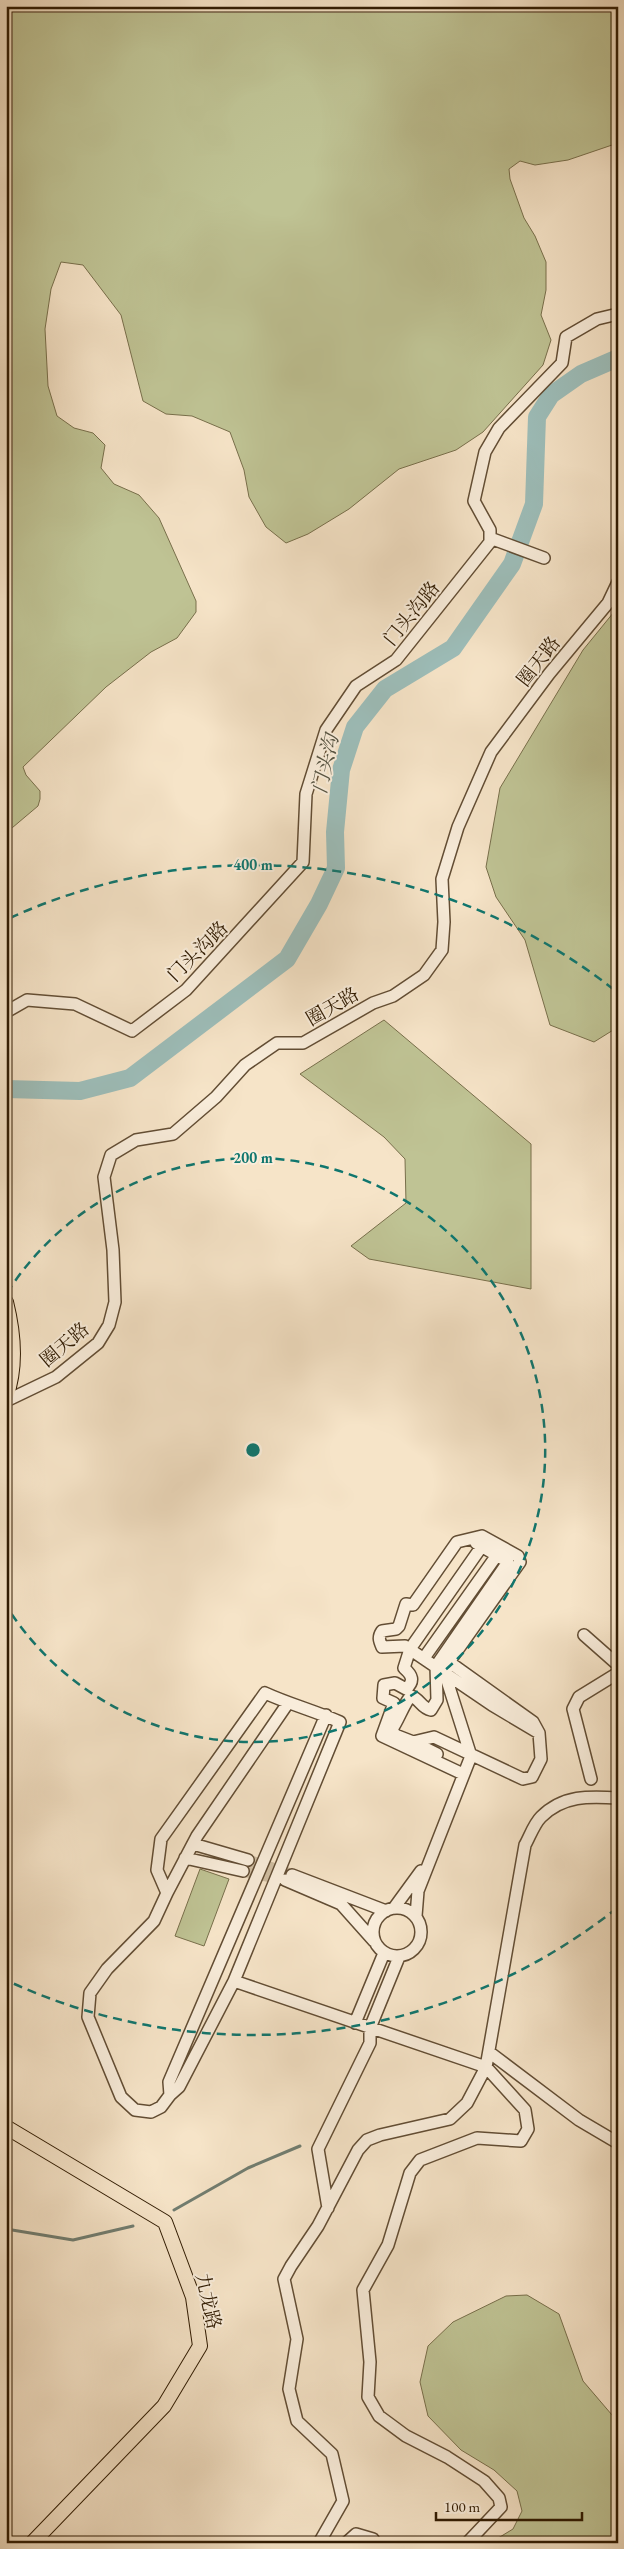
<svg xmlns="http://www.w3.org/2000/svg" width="624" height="2549" font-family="'EB Garamond','Noto Serif SC',serif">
<rect width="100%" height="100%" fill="#f6e4c8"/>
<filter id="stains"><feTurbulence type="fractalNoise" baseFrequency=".004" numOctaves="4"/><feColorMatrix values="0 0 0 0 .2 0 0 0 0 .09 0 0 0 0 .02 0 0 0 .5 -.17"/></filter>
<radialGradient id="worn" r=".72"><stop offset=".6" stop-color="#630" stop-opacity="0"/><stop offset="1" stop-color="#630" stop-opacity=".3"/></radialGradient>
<!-- green -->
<path fill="#bfc394" stroke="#786f4b" d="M6 6H618V143L568 160 535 165 520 161 509 169 510 179 524 218 535 236 546 262V290L541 315 551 340 543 365 483 432 456 450 399 469 349 509 308 534 286 543 266 527 249 497 244 470 230 432 192 416 166 414 143 401 121 315 83 265 61 262 51 289 45 329 48 386 57 416 74 428 93 433 105 445 101 468 114 484 139 495 159 518 196 601V612L177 638 151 652 106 687 23 767 26 775 40 791V799L38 806 6 833Z
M618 607V1027L594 1042 550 1025 525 940 496 897 486 867 500 788 583 650Z
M384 1020 531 1144V1289L369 1259 351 1246 406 1203 405 1159 384 1137 300 1074Z
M200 1869 229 1879 204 1946 175 1936Z
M527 2295 559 2314 583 2381 618 2422V2543H490L513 2529 522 2511 517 2491 494 2470 461 2450 428 2416 420 2382 428 2346 453 2322 506 2296Z"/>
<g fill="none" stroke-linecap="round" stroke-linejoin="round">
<!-- stream -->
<path stroke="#717d70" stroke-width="3" d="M174 2210 248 2168 300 2146
M6 2229 73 2240 133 2226"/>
<!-- river -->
<path stroke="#9dbeba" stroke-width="18" d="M6 1089 80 1091 130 1078 287 959 319 904 336 868 335 832 341 770 355 727 385 689 453 648 512 564 534 504 537 417 551 395 581 374 618 358"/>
<!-- minor-tunnel -->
<path stroke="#cebca0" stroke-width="11" stroke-dasharray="11 5.5" stroke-linecap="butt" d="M248 1860 288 1873
M243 1871 285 1880"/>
<!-- minor casing -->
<g stroke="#624d34" stroke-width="14">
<path id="minor" d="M490 538 544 558
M6 1012 27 1000 75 1004 132 1031 186 990 303 862 306 794 326 730 356 686 396 660 490 542V530L474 501 485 452 499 428 562 363 566 337 597 319 618 314
M6 1401 56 1377 98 1343 109 1325 115 1302 113 1250 104 1177 111 1155 136 1140 173 1134 216 1097 245 1065 277 1043H303L373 1003 393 996 424 975 442 950 444 922 442 879 458 827 491 752 549 674 608 603 618 582
M584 1635 618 1665
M424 1658 497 1555
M288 1703 197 1836 167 1893 157 1870 161 1839 265 1693C289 1704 315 1711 340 1722L234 1981 179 2087 170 2095 169 2082 326 1715
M413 1742 395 1735 392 1729C398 1721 405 1701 411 1696 420 1699 421 1708 431 1710L437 1700 436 1666 508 1562 476 1543
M437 1754 413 1742 434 1737 523 1779 532 1777 541 1759 539 1733
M463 1774 382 1736 394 1703 383 1698 384 1685 395 1683 406 1689C415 1681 412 1675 404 1668L410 1649 482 1546
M591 1779 573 1709 579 1697 618 1673
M193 1844 248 1860
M185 1858 243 1871
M292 1875 386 1911
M285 1880 341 1904 374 1941
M167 1893 154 1921 107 1969 90 1993 88 2017 121 2097 135 2110 151 2112 161 2107 170 2095
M373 1932a24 24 0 1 1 48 0a24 24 0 1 1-48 0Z
M394 1908 421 1871
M416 1916 418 1891 471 1756 444 1671 449 1662 520 1562 518 1556 482 1536 457 1542 413 1605 406 1604 399 1626 396 1629 382 1631C378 1637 379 1640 382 1647L405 1646 492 1705 539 1733 533 1722 449 1662
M234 1981 486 2067 525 2110 528 2129 521 2141 477 2138 420 2160 410 2173 388 2245 363 2290 370 2362 368 2397 379 2416 406 2436 447 2457 484 2481 499 2498 501 2507 467 2543
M355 2023 384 1953
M489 2052 579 2120 618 2143
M328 2208 318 2149 370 2043V2028L399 1957
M319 2543 343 2501 332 2454 297 2421 289 2389 297 2339 284 2279 291 2266 318 2226 358 2150 367 2140 380 2135 450 2119 467 2103 486 2067 525 1845C530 1836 534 1824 541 1817 563 1795 589 1796 618 1798
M346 2543 356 2534 373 2539 375 2543"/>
</g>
<!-- major casing -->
<g stroke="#301b02" stroke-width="16">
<path id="major" d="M6 1302C14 1334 17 1366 6 1397
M6 2127 165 2222 193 2297 200 2346 164 2406 32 2543"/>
</g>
<!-- minor -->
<use href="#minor" stroke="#f9eddb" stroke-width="11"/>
<!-- major -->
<use href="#major" stroke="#f6e4c8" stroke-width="14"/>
</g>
<!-- distance rings -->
<g fill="none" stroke="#0f766e" stroke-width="2.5" stroke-dasharray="9 6">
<path d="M7 1293A292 292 0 1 1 7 1607"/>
<path d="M617 1908A585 585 0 0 1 10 1982M10 918A585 585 0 0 1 617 992"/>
</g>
<g text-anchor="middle" stroke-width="4" stroke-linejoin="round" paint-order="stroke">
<!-- street labels -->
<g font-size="19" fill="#301b02" stroke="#f9eddb">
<text transform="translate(411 613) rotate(-51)" y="7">门头沟路</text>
<text transform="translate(538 661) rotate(-52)" y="7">圈天路</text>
<text transform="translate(197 951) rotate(-45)" y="7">门头沟路</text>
<text transform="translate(332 1006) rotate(-30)" y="7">圈天路</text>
<text transform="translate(64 1344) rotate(-40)" y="7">圈天路</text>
<text transform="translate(209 2301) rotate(77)" y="7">九龙路</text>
</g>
<!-- water labels -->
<g font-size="20" font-style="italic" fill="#565442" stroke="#f9eddb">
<text transform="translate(325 764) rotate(-78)" y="7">门头沟</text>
</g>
</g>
<circle cx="253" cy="1450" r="8" fill="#0f766e" stroke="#f9eddb" stroke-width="2.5"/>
<g font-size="15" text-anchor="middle" font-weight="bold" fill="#0f766e" stroke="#f9eddb" stroke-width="4" stroke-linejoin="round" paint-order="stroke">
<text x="253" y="870">400 m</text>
<text x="253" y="1163">200 m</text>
</g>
<!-- margin -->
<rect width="624" height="2549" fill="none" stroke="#f6e4c8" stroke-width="25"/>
<rect x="8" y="8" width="609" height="2534" fill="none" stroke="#301b02" stroke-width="2.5"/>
<rect x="12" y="12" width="599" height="2524" fill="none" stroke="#301b02"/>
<!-- scale -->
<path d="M436 2512v8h146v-8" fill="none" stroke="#301b02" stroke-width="2.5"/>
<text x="444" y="2512" font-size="15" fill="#301b02" stroke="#f9eddb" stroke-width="4" paint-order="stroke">100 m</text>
<rect width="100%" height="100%" filter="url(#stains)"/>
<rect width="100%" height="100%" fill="url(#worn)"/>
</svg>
